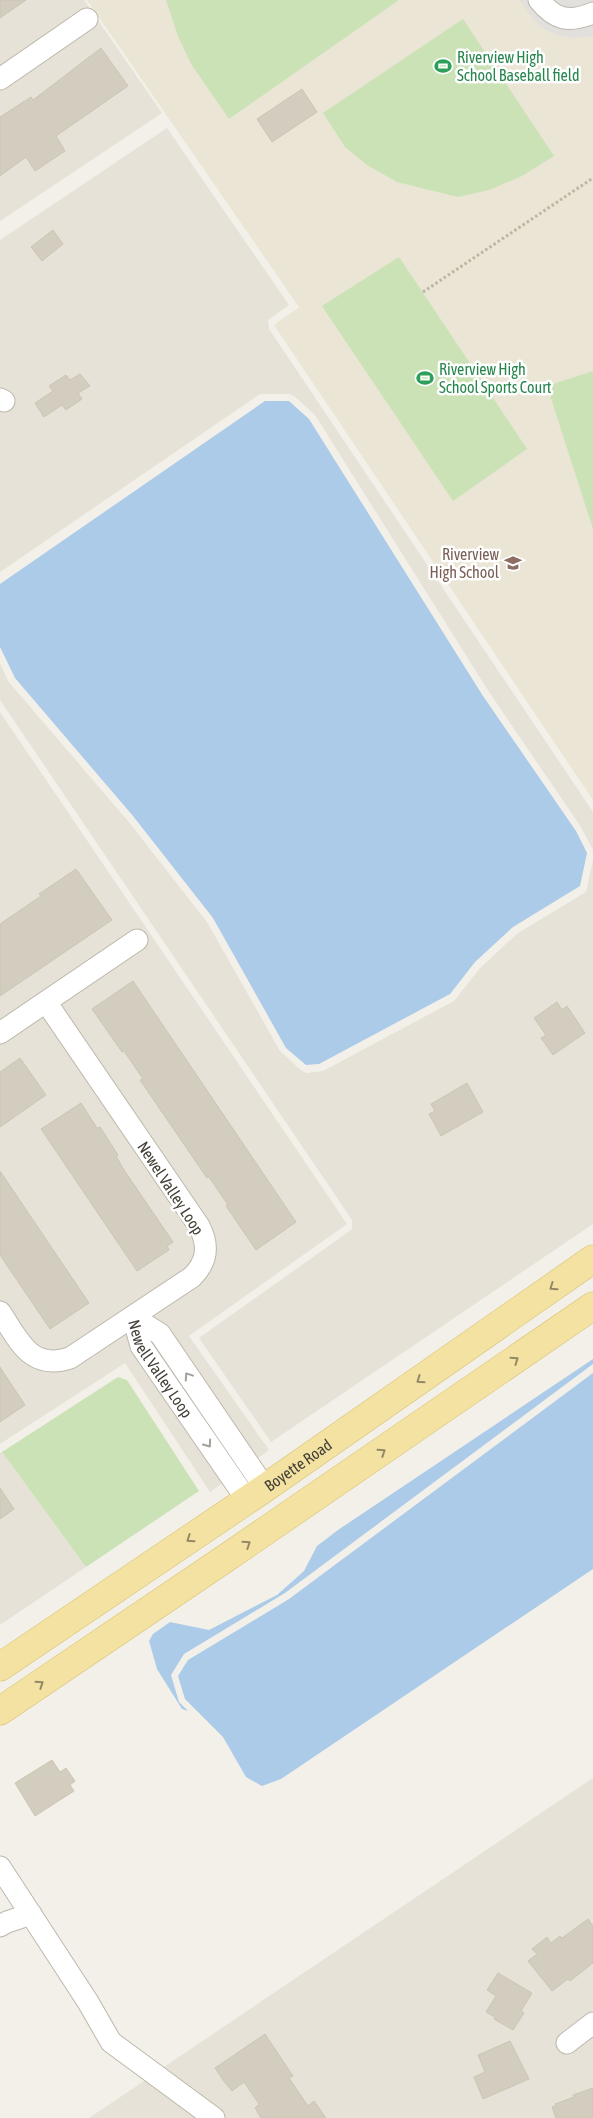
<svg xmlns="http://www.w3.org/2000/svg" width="593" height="2118" font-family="'Asap Condensed',sans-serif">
<rect width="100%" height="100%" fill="#f2f0e9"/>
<!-- residential -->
<path fill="#e6e2d7" d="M0 0H84L162 113 0 221Z
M167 128 289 305 268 320 269 329 593 812V850L581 827 489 692 315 415 294 396 289 394H260L0 572V240Z
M0 663 8 681 128 821 207 922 280 1051 302 1071 307 1073 323 1071 454 1001 480 968 518 933 586 892 593 860V1224L271 1442 199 1338 344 1235 352 1229V1220L0 700Z
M0 712 347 1224 189 1336 269 1450 210 1492 125 1363 0 1444Z
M2 1452 86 1567 0 1625V1453Z
M593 1778V2012L556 2040 566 2055 593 2035V2118H226L161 2069Z
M147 2079 200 2118H89Z"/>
<!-- education -->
<path fill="#eae5d4" d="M87 0H593V800L274 325 299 307Z"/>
<!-- green -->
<path fill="#cbe2b6" d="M166 0H399L229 119 191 64 178 36Z
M463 19 554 156 522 176 489 190 458 197 397 182 367 165 345 147 323 113Z
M399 257 527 449 453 501 322 306Z
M593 371V529L547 386Z
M118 1377 127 1380 199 1491 86 1567 2 1452Z"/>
<!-- parking -->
<path fill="#e1e0dd" d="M520 0H593V36L573 38 557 35 544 29 533 19Z"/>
<!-- water -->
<path fill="#accbe8" d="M265 401H289L309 419 483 696 576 831 587 853 580 886 513 927 475 962 450 994 319 1064 306 1065 286 1048 213 918 133 816 15 678 0 647V584Z
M593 1359V1364L285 1593 184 1654 171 1675 179 1702 188 1711 182 1709 157 1669 149 1641 153 1634 170 1622 209 1630 277 1595 304 1571 317 1546 338 1530Z
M593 1373V1569L281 1779 262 1786 246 1777 223 1737 185 1699 178 1676 188 1660 289 1599Z"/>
<!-- building -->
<path fill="#d3cdbf" stroke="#cdc5b3" d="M0 0H26L0 18Z
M101 48 128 86 56 136 65 151 35 171 26 157 0 176V117L31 97 33 100Z
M302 89 317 112 272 142 257 119Z
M53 230 63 244 42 261 31 247Z
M80 374 90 386 78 393 82 399 66 410 62 405 44 417 35 403 53 391 49 386 66 375 70 380Z
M76 869 112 920 0 996V924L41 896 39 894Z
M133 981 296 1222 256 1250 226 1206 228 1205 209 1177 207 1178 140 1080 143 1079 124 1051 122 1052 92 1009Z
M557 1002 562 1010 567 1006 585 1033 553 1055 541 1038 546 1035 534 1018Z
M20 1058 46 1095 0 1127V1072Z
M467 1083 483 1112 441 1136 429 1114 435 1111 431 1104Z
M81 1103 97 1128 100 1127 118 1155 116 1156 124 1170 173 1242 167 1246 169 1250 137 1271 41 1129Z
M0 1171 89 1303 50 1329 0 1255Z
M0 1367 25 1405 0 1422Z
M0 1488 14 1509 0 1519Z
M52 1760 60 1772 66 1768 75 1781 70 1785 74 1791 35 1816 15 1783Z
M588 1919 593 1926V1963L570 1981 568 1979 552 1991 528 1961 537 1954 532 1949 547 1937 551 1943 560 1936 562 1938Z
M498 1973 532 1993 521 2011 524 2013 513 2030 494 2019 495 2017 486 2012 496 1996 487 1990Z
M265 2034 293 2076 289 2078 308 2106 314 2101 326 2118H261L255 2108 259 2104 244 2082 232 2091 223 2080 215 2068Z
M510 2041 529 2079 483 2099 474 2077 485 2072 478 2055Z
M593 2088V2118H556L552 2107 556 2106 555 2104 574 2097 573 2095Z"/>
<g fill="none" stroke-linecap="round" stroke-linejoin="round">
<!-- minor casing -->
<g stroke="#bdb8ac" stroke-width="23">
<g id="minor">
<path d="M539 0C555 20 569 23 593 13"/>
<path d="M0 79 87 19"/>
<path d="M0 399 4 401"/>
<path d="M0 1033 137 940"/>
<path d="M0 1312C19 1340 30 1371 70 1358L192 1277C208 1261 209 1245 199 1226L46 1002"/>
<path d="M133 1317 160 1334 265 1488"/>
<path id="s1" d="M133 1317 141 1346 247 1500"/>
<path d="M0 1867 88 2002 111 2042 214 2118"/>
<path d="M0 1926 7 1922 31 1914"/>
<path d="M567 2043 593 2023"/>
</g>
</g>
<!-- major casing -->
<g stroke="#d7c072" stroke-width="29">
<g id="major">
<path id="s2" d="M0 1667 265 1488 593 1259"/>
<path d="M0 1711 226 1558 593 1306"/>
</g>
</g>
<!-- path -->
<path stroke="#bdb59f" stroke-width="3" stroke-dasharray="2.5 2.5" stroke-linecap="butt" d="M423 292 593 178"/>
<!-- minor -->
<use href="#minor" stroke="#fff" stroke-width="21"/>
<!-- major -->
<use href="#major" stroke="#f3e2a1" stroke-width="28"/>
</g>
<!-- one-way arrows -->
<defs><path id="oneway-chevron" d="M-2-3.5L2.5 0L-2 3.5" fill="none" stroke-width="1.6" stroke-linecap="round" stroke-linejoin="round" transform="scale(1.25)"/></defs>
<g stroke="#938967">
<use href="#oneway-chevron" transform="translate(553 1287) rotate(145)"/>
<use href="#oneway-chevron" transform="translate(515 1360) rotate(-35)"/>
<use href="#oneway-chevron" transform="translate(420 1380) rotate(145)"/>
<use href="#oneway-chevron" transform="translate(382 1452) rotate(-34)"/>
<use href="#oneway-chevron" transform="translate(190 1539) rotate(146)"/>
<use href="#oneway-chevron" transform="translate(247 1544) rotate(-34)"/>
<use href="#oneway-chevron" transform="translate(40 1684) rotate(-34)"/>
</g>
<g stroke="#a2a09c">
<use href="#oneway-chevron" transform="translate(188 1376) rotate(-124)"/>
<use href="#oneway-chevron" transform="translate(208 1444) rotate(55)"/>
</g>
<!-- icons -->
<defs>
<g id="stadium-bare" transform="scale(1.35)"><path d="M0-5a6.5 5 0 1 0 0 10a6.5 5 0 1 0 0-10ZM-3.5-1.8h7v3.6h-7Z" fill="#2e9e5b" stroke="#fff" stroke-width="2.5" paint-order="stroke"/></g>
<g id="school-bare" transform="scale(1.35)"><path d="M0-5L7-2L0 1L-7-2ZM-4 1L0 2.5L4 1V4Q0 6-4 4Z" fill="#8d6e63" stroke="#fff" stroke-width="2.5" paint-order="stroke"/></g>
</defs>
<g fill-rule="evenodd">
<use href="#stadium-bare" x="443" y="66"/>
<use href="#stadium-bare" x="425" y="378"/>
<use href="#school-bare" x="513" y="563"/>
</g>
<g text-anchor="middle" stroke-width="5" stroke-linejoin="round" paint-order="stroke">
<!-- leisure labels -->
<g font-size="16" fill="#27864d" stroke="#fff" text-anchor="start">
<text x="457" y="63">Riverview High<tspan x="457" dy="18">School Baseball field</tspan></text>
<text x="439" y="375">Riverview High<tspan x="439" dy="18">School Sports Court</tspan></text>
</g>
<!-- education labels -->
<g font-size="16" fill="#785e54" stroke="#fff" text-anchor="end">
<text x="499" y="560">Riverview<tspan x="499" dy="18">High School</tspan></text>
</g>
<!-- street labels -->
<g font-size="16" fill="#454138" stroke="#fff">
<text transform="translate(171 1188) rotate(57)" y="6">Newel Valley Loop</text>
<text dy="6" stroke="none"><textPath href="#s1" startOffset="59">Newell Valley Loop</textPath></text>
<text dy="6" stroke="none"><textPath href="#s2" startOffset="360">Boyette Road</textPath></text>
</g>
</g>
</svg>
